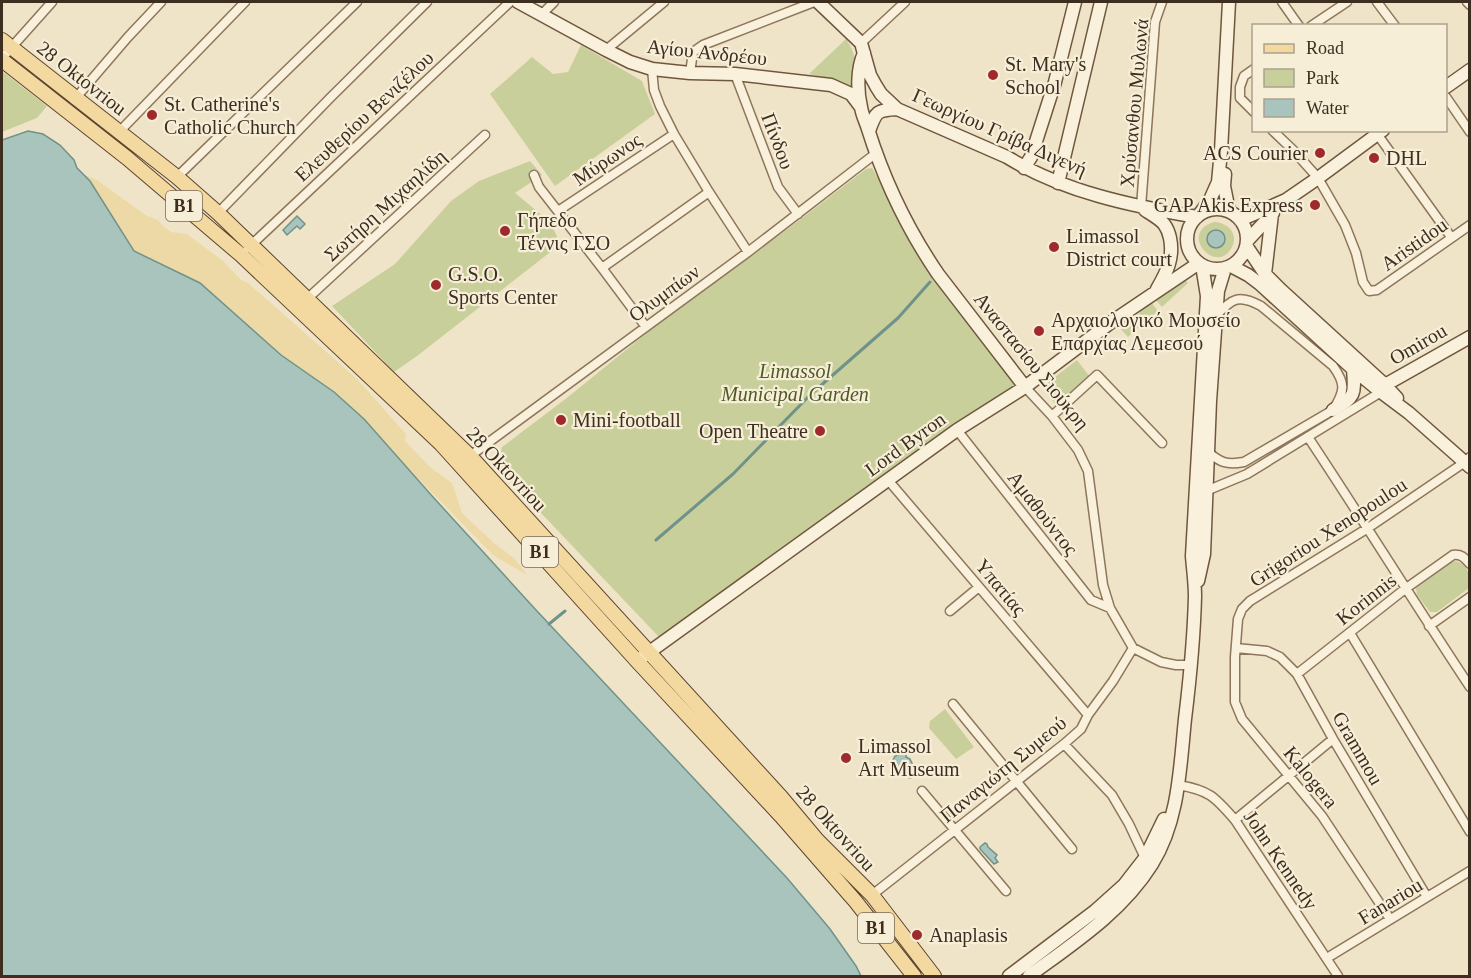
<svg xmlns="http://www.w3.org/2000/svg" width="1471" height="978" font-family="Georgia,serif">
<rect width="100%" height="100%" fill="#f0e4c8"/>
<!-- green -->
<path fill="#c9cf9b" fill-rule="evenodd" d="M846 39C858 56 856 68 854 88L851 89 842 83 809 74Z
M581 45 642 81 655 114 555 186 490 94 532 57 553 74 568 72Z
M2 71 47 106 37 118 2 132Z
M530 161 542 175 515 193 549 221 557 236 553 250 417 356 394 372 332 306 395 264 451 201 479 181Z
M872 168 881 183 902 224 937 284 954 300 1018 385 946 429 875 483 659 637 501 471 499 460 502 447 568 397 669 315 789 228 866 169Z
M1214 222C1227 222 1239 233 1232 247 1217 277 1177 233 1214 222ZM1219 230 1223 233 1220 247 1215 248 1207 240 1210 232Z
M1185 279 1188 283 1162 307 1155 299Z
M1151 302 1158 311 1143 324 1136 317 1140 313 1138 310Z
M1130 316 1139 327 1128 337 1119 327V323Z
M1077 360 1090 377 1055 404 1042 387Z
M1456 561C1469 565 1470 576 1469 588L1437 612H1430L1417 595 1416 588 1452 562Z
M945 709 974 747 956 759 929 728 930 721Z"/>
<!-- sand -->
<path fill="#ecd9a5" d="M85 175 97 180 147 216 158 220 164 227 171 232 187 234 223 261 241 280 248 283 357 379 406 434 405 441 430 467 452 483 462 513 494 543 515 559 527 575 493 555 334 392 281 355 200 283 134 251 90 181Z"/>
<!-- water -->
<path fill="#a9c4bc" stroke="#6f938a" stroke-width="1.5" d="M28 131 43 134 60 145 74 160 77 168 90 181 134 251 200 283 281 355 334 392 364 419 433 497 536 610 787 878 830 929 856 966 861 976H2V140Z
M297 216 305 224 300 229 297 226 287 235 283 230Z
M1207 239a9 9 0 1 1 18 0a9 9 0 1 1-18 0Z
M904 753H906V757L910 759 916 772 913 777 910 778 905 776 903 770 895 767 893 760 895 756Z
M985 843 987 844 988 847 997 855 995 858 998 862 994 864 980 849V847Z"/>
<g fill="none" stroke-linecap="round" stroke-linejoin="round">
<!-- stream -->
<path stroke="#6f938a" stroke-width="3" d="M656 540 733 474 810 395 898 318 930 282
M549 624 565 611"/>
<!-- street casing -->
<g stroke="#8d765c" stroke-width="11">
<path id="street" d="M1282 2 1299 26
M1377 2 1395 26
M1467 2 1470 5
M541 15 554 2
M1311 26 1347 2
M861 43 905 2
M606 50 664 2
M2 58 52 2
M652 69 654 90 660 106 674 134 709 192 748 252
M1254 69 1244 76 1240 87V98L1254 112
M690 73 693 52 703 45 814 2
M735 74 778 187 798 214
M1446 97 1470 132
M74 100 128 37 161 2
M1272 130 1293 150 1318 178 1345 225 1356 253 1363 282 1369 291 1377 290 1470 225
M1375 131 1451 237
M119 132 245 2
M534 175 539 187 602 268 646 327
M177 177 357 2
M1141 207 1155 22 1162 2
M558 211 674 134
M218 213 331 97 427 2
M248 248 510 2
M602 268 709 192
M307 299 485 135
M1025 387 1052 416 1078 450 1088 471 1103 585 1110 608 1133 648 1161 662 1176 665H1191
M1052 416 1097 375 1162 443
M957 430 1091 600 1110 608
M1308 437C1363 520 1415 604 1470 687
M1208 452C1221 463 1227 465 1244 462L1333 410C1345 391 1346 384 1333 366L1261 306C1239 294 1232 298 1216 316
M470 456 748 252 875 154
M888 480 1088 715
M1206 491 1247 474 1381 392
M950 611 979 587
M1429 626 1470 597
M1350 633 1470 832
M1236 648 1267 651 1280 657 1297 674 1333 739 1427 897
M1297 674 1405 589 1453 555C1461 554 1464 557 1470 564
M953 704 1072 849
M1064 744 1112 795 1129 824 1145 858
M1178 785C1209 790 1215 797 1235 820L1338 976
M922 791 1006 891
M1235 820 1333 739
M872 895 1064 744 1081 729 1088 715 1113 681 1133 648
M1390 919 1322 816 1242 719 1235 702V657L1238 619 1242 609 1250 601 1368 528 1465 462 1470 457
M1327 958 1470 871"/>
</g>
<!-- secondary casing -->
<g stroke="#6f573f" stroke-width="15">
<path id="secondary" d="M518 2 606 50 630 62 652 69 690 73 735 74 831 85 851 94 860 106
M818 2 861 43 870 75 876 86 881 94 897 109 1007 157C1064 192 1132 206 1197 217
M864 53C857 69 857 90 861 107 862 115 866 122 868 129 884 180 908 230 938 274L1025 387
M1446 87 1470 70
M869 131C876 112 876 110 897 109
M1024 168 1031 157 1055 82 1075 2
M1225 174 1224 186 1229 211
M1058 183 1101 2
M1187 239a30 30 0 1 1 60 0a30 30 0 1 1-60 0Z
M1145 210C1151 214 1160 219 1164 224 1167 228 1169 233 1170 238 1174 258 1167 272 1157 289
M1199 215 1210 200 1218 182 1221 151 1229 2
M1240 220 1286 200 1318 178 1383 130
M1248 240 1273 213
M1247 247 1265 274 1281 290 1385 385 1397 398
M1231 266 1248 275 1260 284 1353 369 1381 392 1409 413 1470 467
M1265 274 1272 214
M1385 385 1470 337
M1333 410C1356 397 1355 394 1353 369
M1198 581 1204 554 1210 401 1216 317 1218 291 1225 268
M637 661 957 430 1025 387 1110 323 1199 263
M1009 976 1095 911 1124 885 1145 858 1164 819
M1029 976C1074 943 1122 912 1152 864 1179 821 1180 767 1185 719 1190 678 1194 637 1195 596 1195 583 1193 569 1192 556L1207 296 1202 265"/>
</g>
<!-- primary casing -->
<g stroke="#5b4430" stroke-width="16">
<path id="primary" d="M2 40 177 177 218 213 470 456 781 797 817 840 872 895 934 976
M2 60 127 158 241 255 441 444 637 661 781 816 856 902 914 976"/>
</g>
<!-- street -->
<use href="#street" stroke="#faf1dc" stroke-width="8"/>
<!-- secondary -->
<use href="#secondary" stroke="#faf1dc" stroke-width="12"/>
<!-- primary -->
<use href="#primary" stroke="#f3d9a0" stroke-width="14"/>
</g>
<!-- markers -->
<g fill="#9e2a2b" stroke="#f7eed8" stroke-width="2">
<circle cx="993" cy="75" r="6"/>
<circle cx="152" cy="115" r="6"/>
<circle cx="1320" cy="153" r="6"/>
<circle cx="1374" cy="158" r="6"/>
<circle cx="1315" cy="205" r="6"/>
<circle cx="505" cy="231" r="6"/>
<circle cx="1054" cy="247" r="6"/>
<circle cx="436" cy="285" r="6"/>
<circle cx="1039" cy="331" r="6"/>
<circle cx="561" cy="420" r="6"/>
<circle cx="820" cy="431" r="6"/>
<circle cx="846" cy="758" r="6"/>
<circle cx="917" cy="935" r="6"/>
</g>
<g text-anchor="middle" stroke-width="4.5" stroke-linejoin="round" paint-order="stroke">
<!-- shield labels -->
<g fill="#f7eed8" stroke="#756857" stroke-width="1.5">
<rect x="166" y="191" width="36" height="30" rx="4.5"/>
<rect x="522" y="537" width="36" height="30" rx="4.5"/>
<rect x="858" y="913" width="36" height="30" rx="4.5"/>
</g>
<g font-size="18" font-weight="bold" fill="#3d2e20">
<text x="184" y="212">B1</text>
<text x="540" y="558">B1</text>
<text x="876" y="934">B1</text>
</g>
<!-- street labels -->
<g font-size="20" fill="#3d2e20" stroke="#f7eed8">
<text transform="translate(707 52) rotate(6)" y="7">Αγίου Ανδρέου</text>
<text transform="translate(82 78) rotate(38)" y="7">28 Oktovriou</text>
<text transform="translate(1134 103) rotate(-85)" y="7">Χρύσανθου Μυλωνά</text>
<text transform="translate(364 116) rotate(-43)" y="7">Ελευθερίου Βενιζέλου</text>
<text transform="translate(1000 132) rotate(24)" y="7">Γεωργίου Γρίβα Διγενή</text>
<text transform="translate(778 141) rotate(69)" y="7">Πίνδου</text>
<text transform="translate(607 159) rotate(-34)" y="7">Μύρωνος</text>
<text transform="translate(385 205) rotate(-42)" y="7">Σωτήρη Μιχαηλίδη</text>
<text transform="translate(1414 244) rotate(-35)" y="7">Aristidou</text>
<text transform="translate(664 293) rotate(-36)" y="7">Ολυμπίων</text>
<text transform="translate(1418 344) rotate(-30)" y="7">Omirou</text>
<text transform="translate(1032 361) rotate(51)" y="7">Αναστασίου Σιούκρη</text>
<text transform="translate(905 444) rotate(-36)" y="7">Lord Byron</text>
<text transform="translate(507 469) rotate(47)" y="7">28 Oktovriou</text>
<text transform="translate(1043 513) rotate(52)" y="7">Αμαθούντος</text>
<text transform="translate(1328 532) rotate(-33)" y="7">Grigoriou Xenopoulou</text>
<text transform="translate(1001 587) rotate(50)" y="7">Υπατίας</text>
<text transform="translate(1366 599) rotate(-38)" y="7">Korinnis</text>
<text transform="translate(1358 748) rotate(60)" y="7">Grammou</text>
<text transform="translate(1003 769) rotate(-39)" y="7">Παναγιώτη Συμεού</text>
<text transform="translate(1311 777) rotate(51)" y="7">Kalogera</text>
<text transform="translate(836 828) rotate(48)" y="7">28 Oktovriou</text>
<text transform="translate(1281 860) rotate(56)" y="7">John Kennedy</text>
<text transform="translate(1390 901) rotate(-31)" y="7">Fanariou</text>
</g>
<!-- poi labels -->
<g font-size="20" fill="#3d2e20" stroke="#f7eed8" text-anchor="start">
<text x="1005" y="71">St. Mary's<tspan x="1005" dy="23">School</tspan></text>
<text x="164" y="111">St. Catherine's<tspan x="164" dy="23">Catholic Church</tspan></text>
<text x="1308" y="160" text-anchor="end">ACS Courier</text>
<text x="1386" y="165">DHL</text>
<text x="1303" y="212" text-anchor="end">GAP Akis Express</text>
<text x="517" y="227">Γήπεδο<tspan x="517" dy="23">Τέννις ΓΣΟ</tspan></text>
<text x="1066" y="243">Limassol<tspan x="1066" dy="23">District court</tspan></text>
<text x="448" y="281">G.S.O.<tspan x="448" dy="23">Sports Center</tspan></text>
<text x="1051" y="327">Αρχαιολογικό Μουσείο<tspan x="1051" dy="23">Επαρχίας Λεμεσού</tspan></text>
<text x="573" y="427">Mini-football</text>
<text x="808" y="438" text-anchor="end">Open Theatre</text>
<text x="858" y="753">Limassol<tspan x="858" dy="23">Art Museum</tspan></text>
<text x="929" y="942">Anaplasis</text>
</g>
<!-- park labels -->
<g font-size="20" font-style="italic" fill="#4d5a26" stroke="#f7eed8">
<text x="795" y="378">Limassol<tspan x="795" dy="23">Municipal Garden</tspan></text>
</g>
</g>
<!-- border -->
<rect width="1471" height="978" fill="none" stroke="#3d2e20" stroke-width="6"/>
<!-- legend -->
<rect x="1252" y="24" width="195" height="108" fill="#f7eed8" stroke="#ada18e" stroke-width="1.5"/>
<rect x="1264" y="44" width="30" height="9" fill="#f3d9a0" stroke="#ada18e" stroke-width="1.5"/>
<text x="1306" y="54" font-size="18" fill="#3d2e20">Road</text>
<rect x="1264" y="69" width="30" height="18" fill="#c9cf9b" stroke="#ada18e" stroke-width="1.5"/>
<text x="1306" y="84" font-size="18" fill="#3d2e20">Park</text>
<rect x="1264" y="99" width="30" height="18" fill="#a9c4bc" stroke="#ada18e" stroke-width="1.5"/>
<text x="1306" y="114" font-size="18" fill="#3d2e20">Water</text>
</svg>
